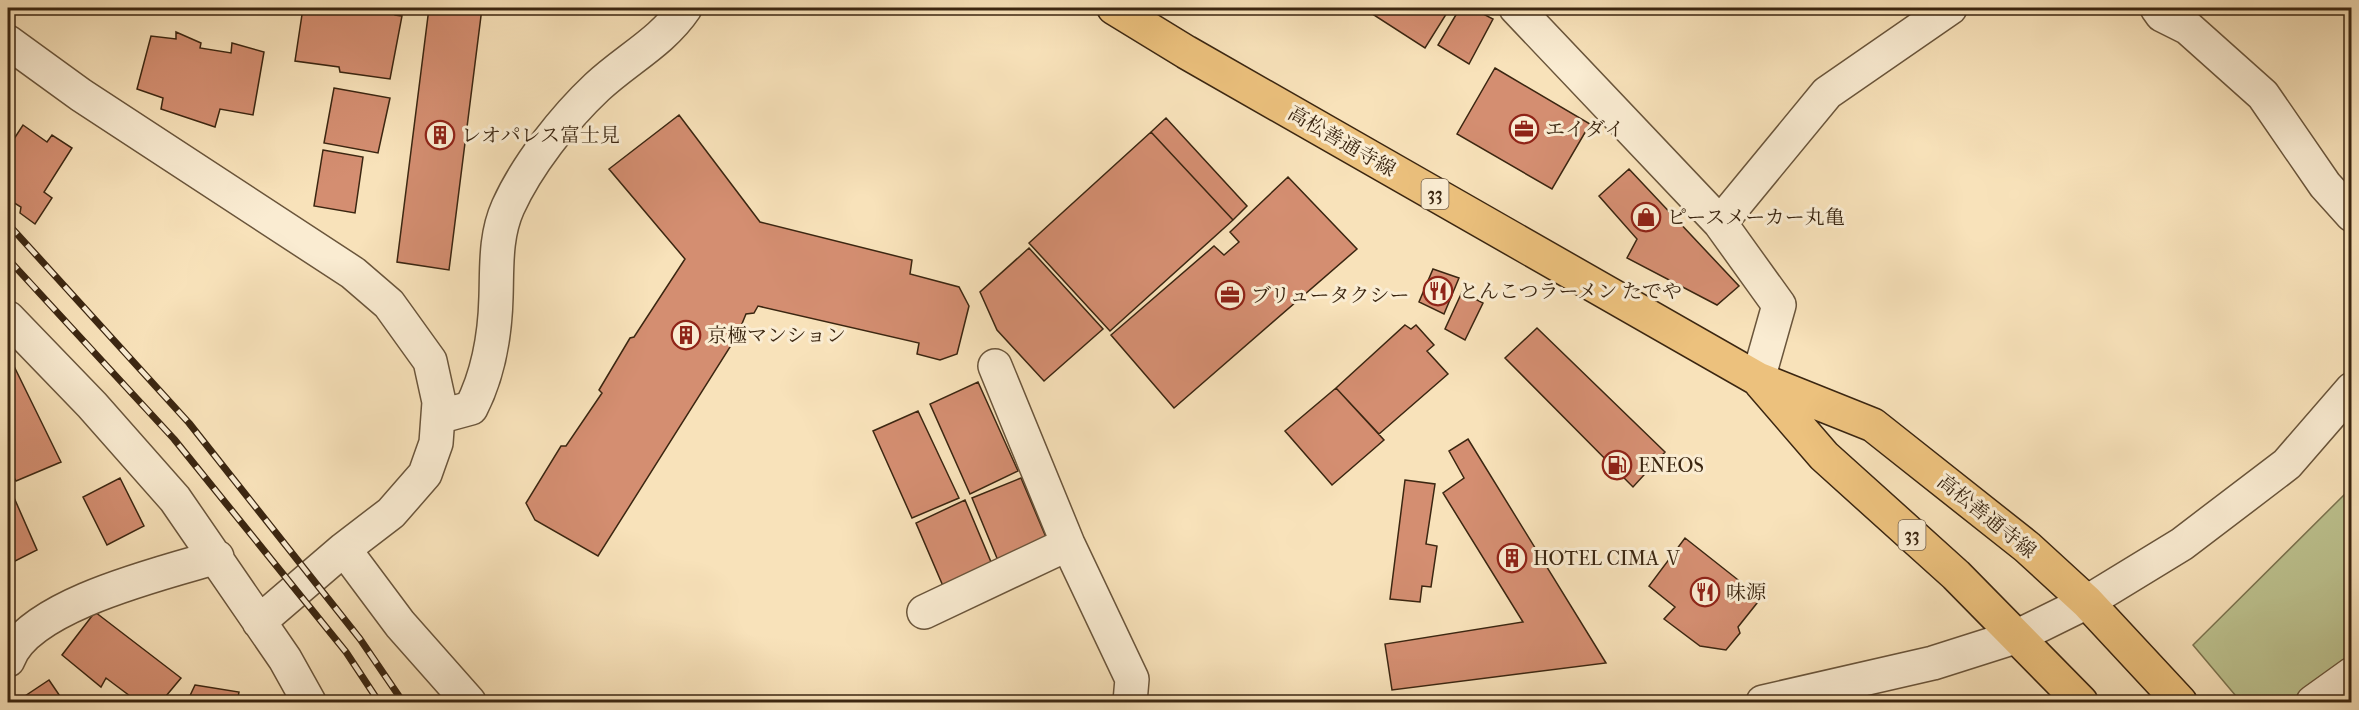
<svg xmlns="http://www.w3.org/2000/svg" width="2359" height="710" font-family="'IM FELL French Canon','Noto Serif JP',serif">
<rect width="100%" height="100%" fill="#f8e2ba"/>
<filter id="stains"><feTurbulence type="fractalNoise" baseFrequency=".00333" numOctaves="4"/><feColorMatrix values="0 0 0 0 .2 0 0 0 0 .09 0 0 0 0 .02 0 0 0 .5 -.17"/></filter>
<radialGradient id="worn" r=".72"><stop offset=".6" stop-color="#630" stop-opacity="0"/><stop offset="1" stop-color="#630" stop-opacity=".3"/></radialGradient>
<!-- green -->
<path fill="#bdc390" stroke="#7c7450" stroke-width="1.5" d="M2351 488V674L2313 702H2241L2193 645Z"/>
<!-- building -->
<path fill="#d48e71" stroke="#3b2611" stroke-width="1.5" d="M303 8 394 9 395 15 402 16 390 79 340 72 339 67 295 61Z
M429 8H482L449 270 397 262Z
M1363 8H1450L1425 48Z
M1460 8H1472L1493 19 1469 64 1438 45Z
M176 32 201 43 200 48 231 53 232 43 264 52 253 115 220 109 215 127 161 109 163 98 137 89 151 36 176 39Z
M1495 68 1590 124 1552 189 1457 134Z
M334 88 390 98 378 153 324 143Z
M679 115 760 222 912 260 910 274 959 287 969 306 957 354 940 360 917 354 919 343 758 306 754 313 746 314 737 336 598 556 535 520 526 503 561 446H566L602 393 599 390 630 338 634 337 685 259 609 169Z
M1166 118 1247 206 1233 220 1151 132Z
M23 125 47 142 52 135 72 148 44 192 52 198 35 224 20 213 21 207 8 199V148Z
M1151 132 1233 220 1110 331 1029 243Z
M323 150 363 157 355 213 314 206Z
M1629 169 1739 286 1717 305 1627 258 1637 239 1599 196Z
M1288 177 1357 249 1174 408 1111 335 1214 246 1224 255 1239 242 1230 232Z
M1029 248 1103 329 1044 381 997 330 980 292Z
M1433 269 1459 278 1444 314 1419 302Z
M1462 292 1483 303 1465 340 1445 329Z
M1405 325 1411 329 1416 325 1434 345 1427 351 1448 374 1379 434 1336 388Z
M1537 328 1665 452 1633 487 1505 358Z
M8 354 61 462 16 481 10 471 8 472Z
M978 382 1018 471 970 494 930 404Z
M1336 388 1384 440 1332 485 1285 431Z
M918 411 959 498 912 518 873 431Z
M1468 439 1606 663 1392 690 1385 644 1523 622 1443 493 1464 478 1449 451Z
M120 478 144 526 107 545 83 497Z
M1021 478 1048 542 999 563 972 498Z
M1405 480 1435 484 1426 544 1437 546 1431 587 1422 586 1420 602 1390 599Z
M12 493 37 550 9 564 8 570V495Z
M965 500 991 562 943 586 916 523Z
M1685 538 1761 598 1738 627 1740 633 1726 650 1700 646 1664 619 1675 607 1649 586Z
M95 612 181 678 161 702H138L106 678 101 687 62 655Z
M49 680 64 702H16Z
M195 685 239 692 237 702H187Z"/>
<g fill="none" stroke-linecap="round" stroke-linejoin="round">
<!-- minor casing -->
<g stroke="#6a553b" stroke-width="36">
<path id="minor" d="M1516 8 1720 223 1779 305 1758 379
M2157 8 2162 15 2188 28 2263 95 2325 185 2352 215
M8 42 81 95 353 273 389 304 430 361 439 402 436 443 425 474 391 513 344 549
M1720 223 1827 93 1950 8
M8 318 92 405 175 499 285 659 309 702
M995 366 1068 544 1132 679 1130 702
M438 417 471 408C489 373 495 336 496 297 497 267 495 236 508 207 527 165 564 118 597 87 627 59 662 42 685 8
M924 612 1068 544
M259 622 344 549 400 624 469 702
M8 660C28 605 163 573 217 557
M1763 702 1933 663 2018 636 2087 602 2182 544 2287 464 2352 389
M2313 702 2352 674"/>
</g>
<!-- major casing -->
<g stroke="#3b2611" stroke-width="36">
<path id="major" d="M1114 8 1186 52 1758 379 1873 425 2027 547 2087 602 2180 702
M1761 383 1824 456 1956 575 2081 702"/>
</g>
<!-- minor -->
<use href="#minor" stroke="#faecd2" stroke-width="33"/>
<!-- major -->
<use href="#major" stroke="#ecc17d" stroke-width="33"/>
<!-- rail casing -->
<g stroke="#3b2611" stroke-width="7">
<path id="rail" d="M8 224 189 423 360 639 403 702
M8 259 174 439 346 652 379 702"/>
</g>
<!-- rail -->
<use href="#rail" stroke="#faecd2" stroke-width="4.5" stroke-dasharray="14" stroke-linecap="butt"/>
</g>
<!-- icons -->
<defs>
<g id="office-ring" transform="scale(1.5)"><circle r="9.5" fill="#faecd2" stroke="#8f2418" stroke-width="1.5"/><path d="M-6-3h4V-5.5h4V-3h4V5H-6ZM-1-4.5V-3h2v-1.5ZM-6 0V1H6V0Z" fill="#8f2418"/></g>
<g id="building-ring" transform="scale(1.5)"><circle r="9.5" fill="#faecd2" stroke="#8f2418" stroke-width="1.5"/><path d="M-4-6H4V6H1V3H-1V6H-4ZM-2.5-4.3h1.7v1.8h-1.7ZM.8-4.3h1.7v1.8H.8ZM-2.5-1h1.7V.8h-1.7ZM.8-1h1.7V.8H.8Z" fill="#8f2418"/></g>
<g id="shop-ring" transform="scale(1.5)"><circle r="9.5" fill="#faecd2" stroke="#8f2418" stroke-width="1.5"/><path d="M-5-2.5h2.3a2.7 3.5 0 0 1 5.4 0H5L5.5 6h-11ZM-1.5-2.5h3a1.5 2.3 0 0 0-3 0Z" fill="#8f2418"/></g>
<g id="restaurant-ring" transform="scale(1.5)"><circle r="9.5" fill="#faecd2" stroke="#8f2418" stroke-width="1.5"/><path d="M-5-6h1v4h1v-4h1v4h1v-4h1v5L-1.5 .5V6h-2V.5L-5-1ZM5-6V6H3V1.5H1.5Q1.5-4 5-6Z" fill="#8f2418"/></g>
<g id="fuel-ring" transform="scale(1.5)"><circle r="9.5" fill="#faecd2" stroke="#8f2418" stroke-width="1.5"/><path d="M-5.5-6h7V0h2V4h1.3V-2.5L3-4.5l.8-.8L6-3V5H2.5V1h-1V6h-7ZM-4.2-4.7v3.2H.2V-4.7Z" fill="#8f2418"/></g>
</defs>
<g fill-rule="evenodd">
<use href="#office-ring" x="1524" y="129"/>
<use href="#building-ring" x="440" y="135"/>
<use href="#shop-ring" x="1646" y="217"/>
<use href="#restaurant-ring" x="1438" y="291"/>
<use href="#office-ring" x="1230" y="295"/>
<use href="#building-ring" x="686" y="335"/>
<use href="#fuel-ring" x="1617" y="465"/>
<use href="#building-ring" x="1512" y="558"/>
<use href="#restaurant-ring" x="1705" y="592"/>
</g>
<g text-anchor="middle" stroke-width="6" stroke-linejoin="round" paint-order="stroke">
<!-- shield labels -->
<g fill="#faecd2" stroke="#74614b" stroke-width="1.5">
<rect x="1421.5" y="179" width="27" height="30" rx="4.5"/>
<rect x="1898.5" y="520" width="27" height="30" rx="4.5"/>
</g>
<g font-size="18" font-weight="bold" fill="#3b2611">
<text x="1435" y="200">33</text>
<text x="1912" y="541">33</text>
</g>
<!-- poi labels -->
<g font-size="20" fill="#3b2611" stroke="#faecd2" text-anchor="start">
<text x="1545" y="136">エイダイ</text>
<text x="461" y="142">レオパレス富士見</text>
<text x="1667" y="224">ピースメーカー丸亀</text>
<text x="1459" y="298">とんこつラーメン たでや</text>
<text x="1251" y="302">ブリュータクシー</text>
<text x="707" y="342">京極マンション</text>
<text x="1638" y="472">ENEOS</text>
<text x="1533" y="565">HOTEL CIMA Ⅴ</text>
<text x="1726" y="599">味源</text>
</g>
<!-- street labels -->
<g font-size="20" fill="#3b2611" stroke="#faecd2">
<text transform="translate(1342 141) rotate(30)" y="7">高松善通寺線</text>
<text transform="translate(1987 516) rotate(39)" y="7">高松善通寺線</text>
</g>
</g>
<!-- margin -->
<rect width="2359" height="710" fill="none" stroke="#f8e2ba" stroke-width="30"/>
<rect x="9" y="9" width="2341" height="692" fill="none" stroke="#3b2611" stroke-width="3"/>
<rect x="15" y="15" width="2329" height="680" fill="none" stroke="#3b2611" stroke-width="1.5"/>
<rect width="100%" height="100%" filter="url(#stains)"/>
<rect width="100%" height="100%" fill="url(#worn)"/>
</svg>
